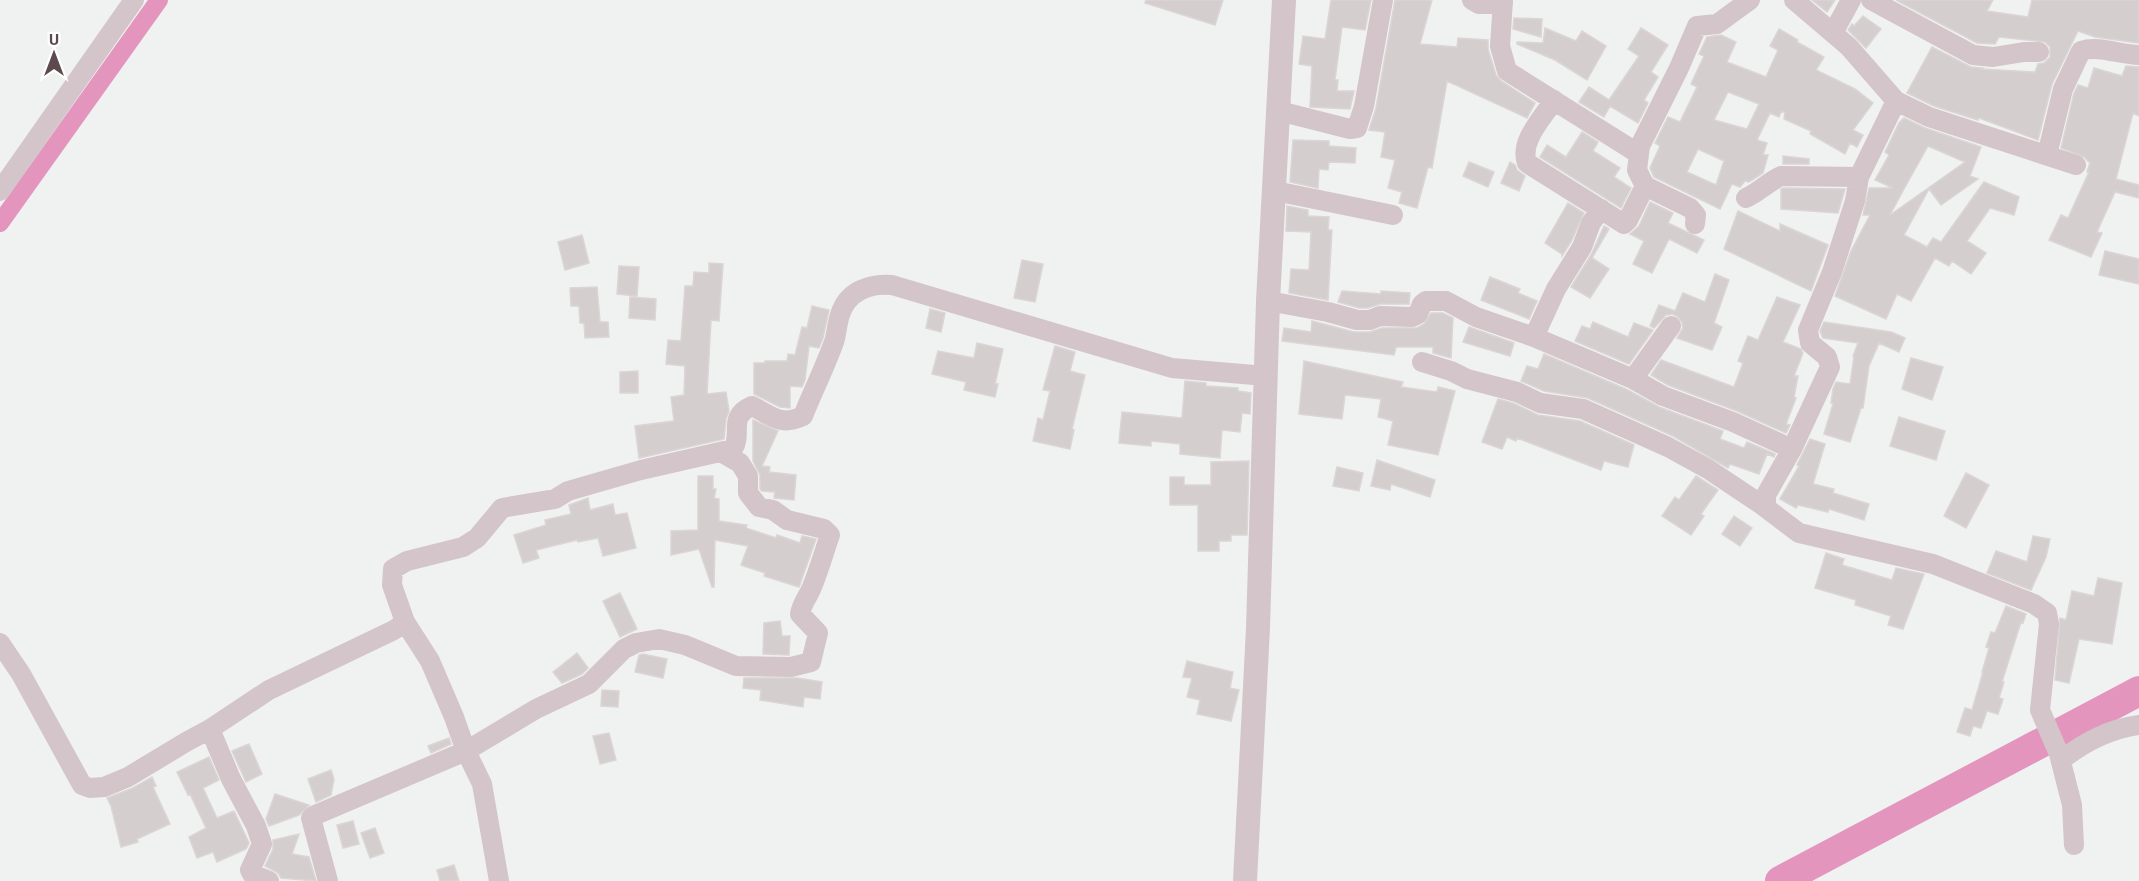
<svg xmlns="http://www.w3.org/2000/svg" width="2139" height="881" font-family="Barlow,sans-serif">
<rect width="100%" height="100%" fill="#f0f2f1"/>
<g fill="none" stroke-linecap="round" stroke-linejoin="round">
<!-- canal -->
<path stroke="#e395bd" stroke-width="18" d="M0 223 159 0"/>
<!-- river -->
<path stroke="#e395bd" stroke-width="30" d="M1780 881 2139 691"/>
</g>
<!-- building -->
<path fill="#d4cecf" stroke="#dbd5d5" stroke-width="1.5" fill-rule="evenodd" d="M1146 0H1223L1215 25 1145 3Z
M1331 0H1371L1365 30 1342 27 1335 80H1338L1337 91H1354L1350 109 1310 107 1312 66 1299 64 1303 36 1325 39Z
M1395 0H1432L1420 44 1457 47 1458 38 1488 40V49L1496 75 1501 81 1535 103 1527 118 1447 81 1432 168 1428 167 1417 208 1399 203 1402 192 1388 188 1395 160 1381 157 1385 132 1369 130 1376 108Z
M1812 0H1835L1827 12Z
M1896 0H1993L1987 11 2028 17 2032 0H2139V43L2095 37 2078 31 2052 84 2038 140 1979 118 1978 120 1934 106 1907 93 1932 47 1971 67 1983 68 1982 69 2035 72 2038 64 2044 63 2050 57V47L2045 42 1999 37 1995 44 1977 43Z
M1863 16 1881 29 1866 48 1848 30 1852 24 1854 26Z
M1514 18 1542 19 1541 37 1513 29Z
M1545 28 1576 41 1582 31 1606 46 1587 80 1555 60 1517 44V42L1543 43Z
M1641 28 1668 45 1651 72 1658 77 1644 100 1648 103 1638 123 1610 106 1604 117 1579 102 1589 87 1609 100 1639 56 1628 49Z
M1779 29 1798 40 1797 42 1824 57 1816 70 1855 89 1873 103 1853 130 1863 135 1857 147 1850 143 1845 154 1810 134 1811 131 1784 119 1785 112H1781L1779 117 1770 113 1757 140 1767 143 1763 155H1768L1763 173 1749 182 1745 181 1740 187 1732 184 1720 209 1654 177 1650 168 1660 146 1655 143 1668 117 1680 122 1697 87 1691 84 1704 56 1699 54 1707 37 1721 35 1736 42 1727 62 1766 77 1778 50 1770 46ZM1728 92 1759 104 1747 129 1714 120ZM1698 149 1724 161 1716 185 1687 172Z
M2126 66 2139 67V116L2133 113 2116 179 2139 185V198L2115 192 2097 232 2102 233 2091 257 2049 240 2061 215 2068 218 2089 172H2087L2090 163 2084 157 2061 148 2074 93 2078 85 2088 88 2094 68 2122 76Z
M1904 118 1925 128 1981 147 1970 176 1978 179 1941 205 1929 189 1904 235 1927 247 1933 238 1941 242 1984 182 2019 197 2014 215 1990 208 1967 241 1986 253 1971 274 1952 261 1949 266 1935 258 1911 301 1897 294 1886 319 1835 296 1851 251 1870 215H1863L1869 188H1893L1875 180 1889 155 1885 152 1899 123ZM1928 146 1965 162 1890 215 1904 189Z
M1582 132 1598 142 1593 151 1620 168 1614 177 1631 188 1621 208 1540 157 1547 145 1566 157Z
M1293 140 1329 141V146L1356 148 1355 163 1329 162 1328 170 1319 169 1318 188 1290 182Z
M1783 156 1809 159V164H1783Z
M1469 162 1494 172 1488 187 1463 176Z
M1510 162 1515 165 1517 170 1525 176 1519 191 1501 183Z
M1784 188 1845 189 1838 213 1781 209V189Z
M1650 202 1673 213 1668 223 1704 240 1697 253 1669 239 1652 273 1633 264 1644 241 1630 234 1639 226Z
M1568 203 1584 213 1571 242 1562 256V254L1545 243Z
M1287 206 1308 210V216L1329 217 1328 230H1332L1328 300 1289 293 1291 269 1309 270 1311 232 1286 231Z
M1738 211 1780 231V224L1828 245 1811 291 1724 249Z
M1604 226 1609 229 1592 258 1609 269 1590 298 1571 287 1592 253Z
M582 235 589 263 565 270 558 242Z
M2105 251 2139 259V284L2099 275Z
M1022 260 1043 264 1035 302 1014 298Z
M709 263 723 264 719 321 711 320 707 394 726 392 729 411 726 419 724 439 639 458 635 426 674 421 671 397 684 395 685 366 666 364 668 340 681 341 685 286H693L694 272 709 273Z
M619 266 639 267 637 296 617 294Z
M1715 274 1729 280 1714 323 1722 327 1712 350 1677 338 1683 328 1682 322 1678 317 1673 314 1666 315 1654 328 1650 326 1659 305 1675 311 1683 293 1705 302Z
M1490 277 1520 289 1518 293 1537 301 1529 319 1481 300Z
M597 287 600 322H608L609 337 585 338 584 323H580L579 306H571L570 288Z
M1342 291 1381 294V291L1410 293 1409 304H1380L1368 308H1359L1338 302Z
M630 297 656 299 655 320 629 318Z
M1777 297 1800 305 1783 342 1801 349 1803 353 1794 376H1798L1794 397 1796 398 1786 424 1790 425 1786 433 1737 411 1668 385 1651 375 1661 360 1734 387 1743 363 1738 361 1748 336 1758 340Z
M812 306 829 310 823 338 819 348 809 346 805 380 802 387 790 386V408L780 407 754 394V363H765V361H787L788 354 795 355 802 327 807 328Z
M930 309 945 313 941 332 926 328Z
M1431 313H1443L1453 318 1451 358 1433 353V347H1396L1394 355 1282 341 1284 328 1311 332 1312 321 1354 332H1370L1382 328H1417L1424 324Z
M1593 322 1628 337 1634 323 1653 330 1629 364 1575 341 1582 326 1590 329Z
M1824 322 1891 332 1905 338 1899 352 1879 343 1869 366 1863 408H1861L1850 442 1824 434 1833 404 1831 403 1833 389 1836 382 1850 384 1854 356H1853L1858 343 1823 338 1820 331Z
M1469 327 1514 343 1510 356 1463 342Z
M977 343 1003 349 995 384H998L995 397 964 390 966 382 932 374 938 351 974 358Z
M1055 346 1075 352 1070 371 1085 375 1072 429 1074 430 1070 449 1033 441 1038 418 1043 420 1050 391 1043 390Z
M1544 354 1628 390 1659 407 1723 431 1720 439 1744 448 1747 442 1775 454 1774 457 1767 454 1759 474 1730 464 1728 468 1673 436 1588 398 1544 391 1521 381 1527 366 1538 369Z
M1911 358 1943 367 1932 400 1902 389Z
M1304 361 1403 382 1401 387 1437 392 1438 387 1455 391 1438 455 1388 445 1393 421 1378 417 1381 399 1345 395 1342 419 1299 414Z
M638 371V393H620V372Z
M1185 381 1206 383V386L1238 388V391L1251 393 1250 414 1242 413 1240 432 1222 430 1220 458 1180 454V444L1151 441V446L1119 443 1122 412 1182 418Z
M1498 399 1513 403 1538 415 1580 421 1634 445 1628 467 1604 461 1601 470 1517 438 1516 441 1507 437 1502 449 1482 442Z
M1899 417 1945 431 1936 460 1890 446Z
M753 420 778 431 762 466 770 467 769 472 796 475 794 500 774 498 775 492 762 491 760 489V475L753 461Z
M1810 439 1825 444 1813 484 1834 489 1833 493 1869 504 1864 520 1829 509 1828 512 1798 505 1796 508 1780 499 1799 466 1797 465Z
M1377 460 1435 480 1430 497 1391 484 1390 490 1371 486Z
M1249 461 1247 535H1231V541H1219V551H1198V505H1170V477H1184V485H1211V462Z
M1337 467 1363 473 1359 491 1333 486Z
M1966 473 1989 485 1966 528 1944 516Z
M698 476H713V489H716L714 498 719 499V521L747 525 746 528 776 538 777 535 800 543 802 536 816 539 799 587 764 576 765 573 741 565 748 546 715 540 714 587H712L699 549 671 555V531L698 530Z
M1696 476 1718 490 1701 514 1704 516 1691 535 1662 516 1675 497 1679 500Z
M588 498 590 510 613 504 615 515 627 513 636 548 603 556 598 538 578 542 577 540 536 550 539 558 523 563 514 535 546 525 545 520 571 514 569 505Z
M1734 516 1752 528 1740 546 1722 534Z
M2033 536 2050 539 2046 557 2031 590 1987 573 1996 551 2027 562Z
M1826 553 1844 559 1842 565 1892 580 1896 568 1924 574 1903 629 1888 625 1891 616 1855 605 1856 600 1815 588Z
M2098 578 2122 583 2112 644 2079 639 2069 683 2055 680 2060 618 2066 620 2072 591 2094 596Z
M620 593 637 629 620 637 603 601Z
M2006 606 2026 614 2023 623 2021 622 2002 682H2004L1999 698 2003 699 1998 714 1987 711 1981 728 1973 726 1970 736 1957 732 1965 708 1972 710 1983 672H1982L1989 648 1986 647 1991 632 1995 633Z
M780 621 782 636H790L789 655 763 654 764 623Z
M577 653 588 668 582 674 562 683 553 672Z
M643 654 667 659 663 678 635 672 639 655Z
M1187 661 1233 672 1230 688 1239 690 1231 721 1197 714 1200 700 1187 697 1192 678 1183 677Z
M744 678H797L822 682 820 699 804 697 803 707 760 700 761 690 743 688Z
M602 690 619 691 618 707 601 706Z
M609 733 616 760 600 764 593 736Z
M449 738 451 744 431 753 428 746Z
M249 744 262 774 246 782 232 751Z
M209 757 219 780 203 788 217 818 234 811 249 843 246 849 217 862 213 852 197 858 189 837 206 828 190 794 188 795 177 772Z
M331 770 334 779 331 795 316 802 308 779Z
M152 777 156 786 153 787 170 824 137 839 138 842 121 847 111 806 107 798 133 788Z
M275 794 309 805 299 815 269 826 266 819Z
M353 821 359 844 343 848 337 825Z
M375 828 384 853 370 858 361 833Z
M299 834 292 854 309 857 316 881 281 878 278 873 265 866 273 849V840Z
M454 865 459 881H440L437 870Z"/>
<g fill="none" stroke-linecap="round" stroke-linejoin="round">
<!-- minor -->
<path stroke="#d3c5c9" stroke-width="20" d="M1472 0 1479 4H1503
M1503 0 1500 46 1507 71 1639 154
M1794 0 1849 47 1896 101 1929 117 2076 165
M1871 0 1973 55 1993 57 2024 52H2039
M1833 33 1851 0
M1554 100C1543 118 1519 141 1527 163L1624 224 1628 220 1645 186 1637 170 1640 146 1679 68 1697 26 1717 24 1750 0
M1896 101 1859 177 1855 201 1832 272 1808 330 1810 343 1827 357 1830 367 1792 449 1766 495V502L1762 505 1799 533 1933 564 2034 604 2047 613 2049 624 2040 710 2059 754 2072 805 2074 845
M1279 111 1350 129 1357 128 1364 106 1383 0
M2047 155 2063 89 2081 51C2099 45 2120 55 2139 55
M1645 186 1690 208 1696 215 1695 224
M0 191 134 0
M1275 191 1393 215
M1746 198C1759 192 1768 182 1781 176L1859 177
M1268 301 1328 312 1357 320H1370L1380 316 1412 317 1418 314 1422 304 1426 301H1446L1476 317 1534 337 1633 379 1663 396 1733 422 1792 449
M1534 337 1556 289 1582 247 1591 223 1601 209
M1422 362 1451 371 1467 379 1517 392 1540 403 1583 409 1668 447 1708 469 1762 505
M1633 379 1671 326
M405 622 392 585 393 569 407 561 463 547 477 538 502 508 555 499 568 491 641 470 733 449C743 433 727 417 752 406 771 415 780 427 803 416 813 391 825 367 834 342 837 333 837 323 840 315 847 291 870 283 892 285L1172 368 1266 376
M0 643 21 674 82 785 90 788 104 787 128 777 186 742 210 729 269 690 394 630 405 622 430 661 454 717 466 751 482 784 499 881
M210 729 231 779 256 826 262 844 250 870 252 874 269 881
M2061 760C2085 742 2109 729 2139 725
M328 881 311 818 313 816 466 751 536 709 589 684 624 649 636 643 659 639 685 645 736 666 791 667 811 662 818 633 800 614C802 603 808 597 812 587 819 570 824 552 830 535L824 529 787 520 773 510 759 507 748 493V476L740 463 721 452"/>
<!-- tertiary -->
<path stroke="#d3c5c9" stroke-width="24" d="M1245 881 1258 628 1268 301 1284 0"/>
</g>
<!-- north arrow -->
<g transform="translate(54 54)" stroke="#ffffff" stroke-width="4.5" paint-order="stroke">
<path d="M0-4.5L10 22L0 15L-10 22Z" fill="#5c4a4e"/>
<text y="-9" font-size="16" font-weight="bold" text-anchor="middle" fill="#5c4a4e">U</text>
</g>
</svg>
